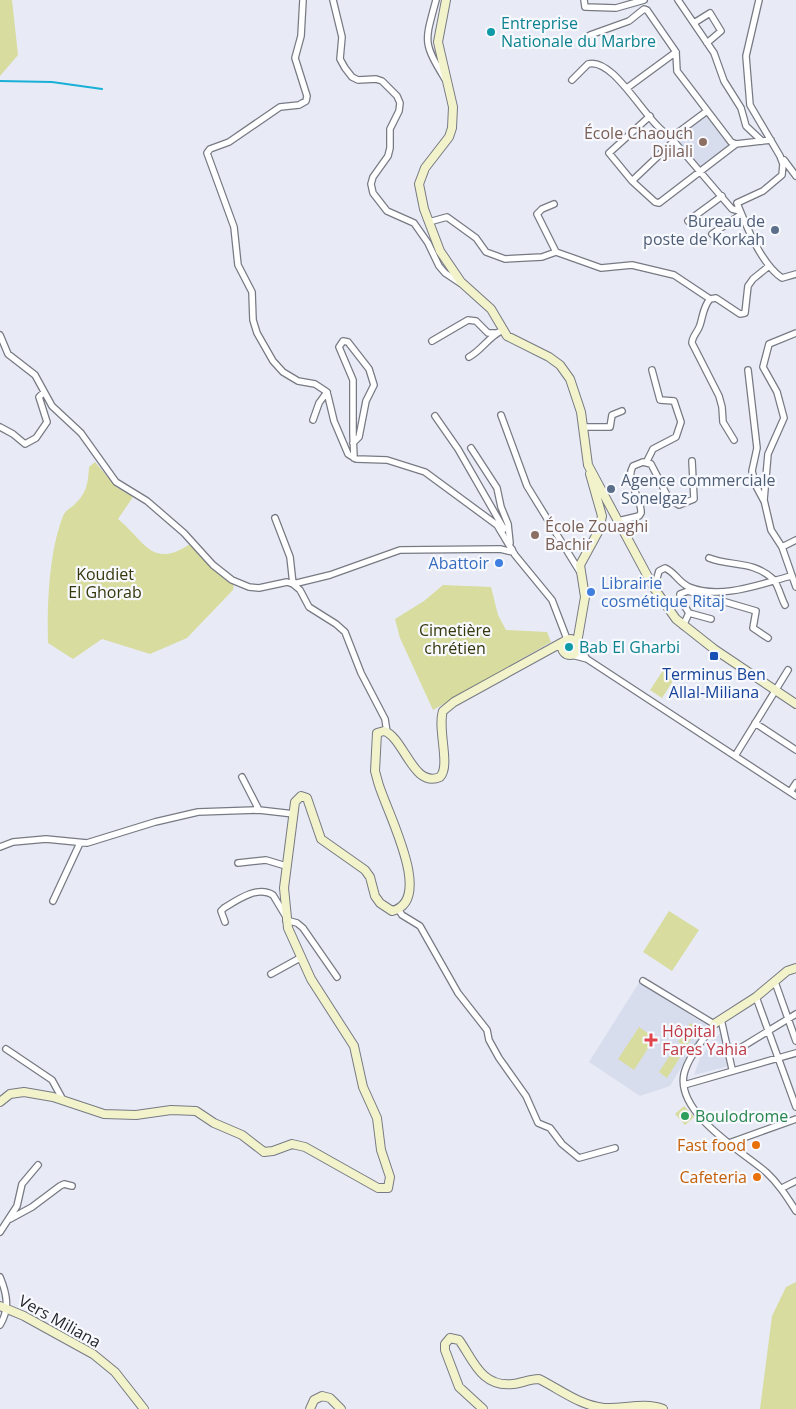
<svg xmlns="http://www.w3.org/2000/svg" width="796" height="1409" font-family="'Open Sans',sans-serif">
<rect width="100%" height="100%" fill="#e8ebf6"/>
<!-- built -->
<path fill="#d8ddee" d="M707 114 731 145 700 170 674 140Z
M640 981 679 1007 681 1005 691 1012 690 1015 707 1025 670 1086 640 1096 589 1062Z
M722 1032 729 1066 694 1075 700 1058 712 1041Z"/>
<!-- green -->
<path fill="#d8dc9e" d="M0 0H12L18 55 0 76Z
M95 462 116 487 133 497 118 519C144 540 152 570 190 544L212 568 234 584 233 590 187 638 150 654 102 639 73 659 48 643C47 604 49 552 63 516 65 511 70 508 74 505 87 493 88 483 89 467Z
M443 585 491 587 498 615 506 630 547 632 551 642 433 710 400 638 395 619 424 601Z
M664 669 676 676 662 698 650 690Z
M669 911 699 930 672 971 643 952Z
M690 1023 698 1028 686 1047 678 1042Z
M639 1027 655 1038 634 1070 618 1059Z
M674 1049 682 1054 667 1078 659 1072Z
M684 1106 694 1117 685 1125 675 1114Z
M796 1282V1409H760L772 1316 786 1287Z"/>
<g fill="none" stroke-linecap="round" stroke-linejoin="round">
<!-- stream -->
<path stroke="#19b0d7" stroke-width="2" d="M0 81 52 82 102 89"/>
<!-- street casing -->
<g stroke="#777a83" stroke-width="8">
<path id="street" d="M303 0 301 36 295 58 307 96 306 101 299 105 280 107 229 142 210 149 207 153 234 227 238 265 252 292 253 320 257 333 273 361 283 372 298 381 315 384 327 392 334 421 348 454 356 459 387 460 425 472 497 525 515 555 552 600 567 639
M333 0 342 37 340 59 345 68 352 77 358 80 376 79 382 81 397 96 400 103 399 111 390 129V148L388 156 373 177 371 184 373 193 387 211 414 223 428 243 439 266 445 273 460 283
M436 0C425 42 422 41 445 79
M584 0 585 7 616 8 644 0
M678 0 714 53 724 81 741 108 746 126 762 141
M759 0 746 56 750 105 780 156 783 164 782 175 763 191 737 203C746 225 761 264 782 278L796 274
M694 23 710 13 721 31 707 43
M590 35 629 21 644 9 647 10 676 52 677 71 731 142 736 144 771 140
M572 80 588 64C615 56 649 129 672 137L707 111
M627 88 676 52
M650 116 609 153 632 181 674 141
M672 139 732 209 740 211
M784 160 796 176
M632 181 655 202 659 203 736 144
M554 204 542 209 537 214 556 252
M688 221 722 196
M429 222 447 217 476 238 486 252 505 259 542 257 556 252 601 268 632 265 674 275 710 299
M712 234 740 215
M796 333 769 344 763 367 777 392 784 418 768 454 764 500 771 530 782 547 796 587
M0 335 8 354 35 375 52 406 81 433 116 482 147 501 184 533 213 565 232 580 249 587 259 588 287 582 293 584 300 590 309 607 336 624 345 632 361 673 385 719 387 732
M432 341 468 320 476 321 488 333H495
M469 357C482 350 489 336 503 330
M748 370 757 448 752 471 756 486 764 501
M501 415 527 486 580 572
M435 416 458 449 504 529
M313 420 319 403 327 392
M0 427 13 434 25 444 36 438 47 422 39 397 44 392
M583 427H610L612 415 622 411
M734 440 723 422 722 407 719 396 692 343C692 336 698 332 700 325 703 316 703 307 710 299L716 298 740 314 745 313 748 286 753 279 769 266
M353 443 359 437 366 401 374 385 369 369 348 342 343 341 339 347 353 380V434L354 458
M471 448 497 488 501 507 508 524 510 543
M647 461 653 449 676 437 681 422 674 401 660 400 652 370
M275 518 290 557 293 584 330 575 400 550 500 549 513 552 512 549
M618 521 639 516 641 513C642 497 624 482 633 466L643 462 651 464 669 499 679 505 694 499 692 461
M782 547 796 540
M709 558C732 567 752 560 773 579 778 584 781 598 785 605
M654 588 659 571 665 568C675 572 679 583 689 587 721 600 760 584 791 576
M689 613 711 619
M683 626 689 613 680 599V594L688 591 756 611 753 628 768 638
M578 646 587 659
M572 655 587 659 796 796
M755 723 796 750
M735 756 788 670
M242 777 259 810
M790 792 796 783
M0 847 13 842 46 839 87 843 155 822 198 812 259 810 294 814
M238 863 266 860 286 866
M53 901 80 843
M398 909 402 915 420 926 458 993 487 1030 489 1040 499 1058 526 1096 538 1123 550 1128 562 1144 579 1158 615 1148
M286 920 297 923 303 928 337 977
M225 922 221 911 224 908C237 900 258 885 273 895L285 915
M271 974 300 958
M643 981 714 1024C704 1039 688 1057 684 1074 676 1113 740 1150 766 1172 779 1184 787 1197 796 1211
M775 982 796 1041
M756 997 796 1107
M721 1019 732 1069
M6 1049 52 1080 63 1100
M729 1055 796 1014
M684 1085 796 1053
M729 1143 796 1119
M782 1188 796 1181
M10 1219 32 1207 60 1186 64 1184 72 1186
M0 1232 17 1206 22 1184 38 1165
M0 1277C7 1294 10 1309 0 1325"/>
</g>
<!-- secondary casing -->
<g stroke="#777a83" stroke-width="10">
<path id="secondary" d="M446 0 438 42 453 107 452 128 449 137 425 168 419 184 424 209 440 251 461 282 491 309 507 336 549 357 560 365 570 379 581 412 588 465 654 588 676 619 714 649 796 704
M562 647a8 8 0 1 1 16 0a8 8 0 1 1-16 0Z
M577 643 585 597 580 565 598 532 602 516 590 474
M714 1024 756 997 787 971 796 968
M0 1102 10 1094 24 1092 53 1097 104 1114 136 1115 171 1110 196 1111 214 1123 242 1135 264 1152 273 1151 292 1144 305 1147 378 1188H388L390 1177 381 1150 377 1118 363 1087 354 1046 311 979 288 928 284 888 295 802 301 796 307 798 321 839 365 870 370 877 375 896 380 903 392 911C436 901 385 809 378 782L375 771 377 733 384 731C404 737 413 789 440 777 451 766 437 729 443 711L454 702 563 642
M0 1306 24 1316 93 1354 115 1372 144 1409
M310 1409 314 1400 322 1396 330 1398 341 1409
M483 1409 459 1387 445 1350V1344L450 1338 459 1340C473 1359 481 1388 513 1384 522 1383 530 1379 539 1379 561 1390 579 1405 604 1408 623 1409 645 1402 663 1409"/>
</g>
<!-- street -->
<use href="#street" stroke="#fff" stroke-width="5.5"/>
<!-- secondary -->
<use href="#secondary" stroke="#f2f3ca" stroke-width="8"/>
</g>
<!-- markers -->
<g fill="#0f9aa8" stroke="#f7f9ff" stroke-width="2">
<circle cx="491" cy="32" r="5"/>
<circle cx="569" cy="647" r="5"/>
</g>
<g fill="#8d6e63" stroke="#f7f9ff" stroke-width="2">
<circle cx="703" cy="142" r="5"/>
<circle cx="535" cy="535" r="5"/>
</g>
<g fill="#5c6f8a" stroke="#f7f9ff" stroke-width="2">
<circle cx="775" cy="230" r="5"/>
<circle cx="611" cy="489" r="5"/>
</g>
<g fill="#3f7fe0" stroke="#f7f9ff" stroke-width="2">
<circle cx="499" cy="563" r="5"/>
<circle cx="591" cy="592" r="5"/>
</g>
<rect fill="#1a4fb4" stroke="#f7f9ff" stroke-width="2" x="709" y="651" width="10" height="10" rx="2.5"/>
<path fill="#e0444e" stroke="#f7f9ff" stroke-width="2" d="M648.5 1032.5h5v5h5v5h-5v5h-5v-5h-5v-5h5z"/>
<circle fill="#2e9e5b" stroke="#f7f9ff" stroke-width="2" cx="685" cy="1116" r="5"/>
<g fill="#e8710a" stroke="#f7f9ff" stroke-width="2">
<circle cx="756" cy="1145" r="5"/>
<circle cx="757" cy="1177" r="5"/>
</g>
<g text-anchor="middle" stroke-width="4.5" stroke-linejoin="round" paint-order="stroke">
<!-- culture labels -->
<g font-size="16" fill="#0d838f" stroke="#f7f9ff" text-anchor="start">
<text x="501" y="29">Entreprise<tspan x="501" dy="18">Nationale du Marbre</tspan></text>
<text x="579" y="653">Bab El Gharbi</text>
</g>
<!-- education labels -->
<g font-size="16" fill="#785e54" stroke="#f7f9ff" text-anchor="end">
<text x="693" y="139">École Chaouch<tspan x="693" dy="18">Djilali</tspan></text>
<text x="545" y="532" text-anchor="start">École Zouaghi<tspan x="545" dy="18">Bachir</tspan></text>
</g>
<!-- service labels -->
<g font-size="16" fill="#4e5e75" stroke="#f7f9ff" text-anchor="end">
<text x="765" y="227">Bureau de<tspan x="765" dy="18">poste de Korkah</tspan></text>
<text x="621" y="486" text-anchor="start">Agence commerciale<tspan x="621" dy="18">Sonelgaz</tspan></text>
</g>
<!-- shop labels -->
<g font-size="16" fill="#366cbe" stroke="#f7f9ff" text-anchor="end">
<text x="489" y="569">Abattoir</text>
<text x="601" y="589" text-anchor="start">Librairie<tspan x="601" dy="18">cosmétique Ritaj</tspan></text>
</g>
<!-- park labels -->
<g font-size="16" fill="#36370b" stroke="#f7f9ff">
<text x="105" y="580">Koudiet<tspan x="105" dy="18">El Ghorab</tspan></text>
<text x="455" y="636">Cimetière<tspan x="455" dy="18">chrétien</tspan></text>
</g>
<!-- transit labels -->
<g font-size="16" fill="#164399" stroke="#f7f9ff">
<text x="714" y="680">Terminus Ben<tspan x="714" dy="18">Allal-Miliana</tspan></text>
</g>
<!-- health labels -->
<g font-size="16" fill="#be3a42" stroke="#f7f9ff" text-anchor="start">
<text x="662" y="1037">Hôpital<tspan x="662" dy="18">Fares Yahia</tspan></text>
</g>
<!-- leisure labels -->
<g font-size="16" fill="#27864d" stroke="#f7f9ff" text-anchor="start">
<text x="695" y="1122">Boulodrome</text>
</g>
<!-- food labels -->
<g font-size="16" fill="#c56008" stroke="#f7f9ff" text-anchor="end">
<text x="746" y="1151">Fast food</text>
<text x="747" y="1183">Cafeteria</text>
</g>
<!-- street labels -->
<g font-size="16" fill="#25262a" stroke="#f7f9ff">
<text transform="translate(60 1321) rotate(29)" y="6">Vers Miliana</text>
</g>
</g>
</svg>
